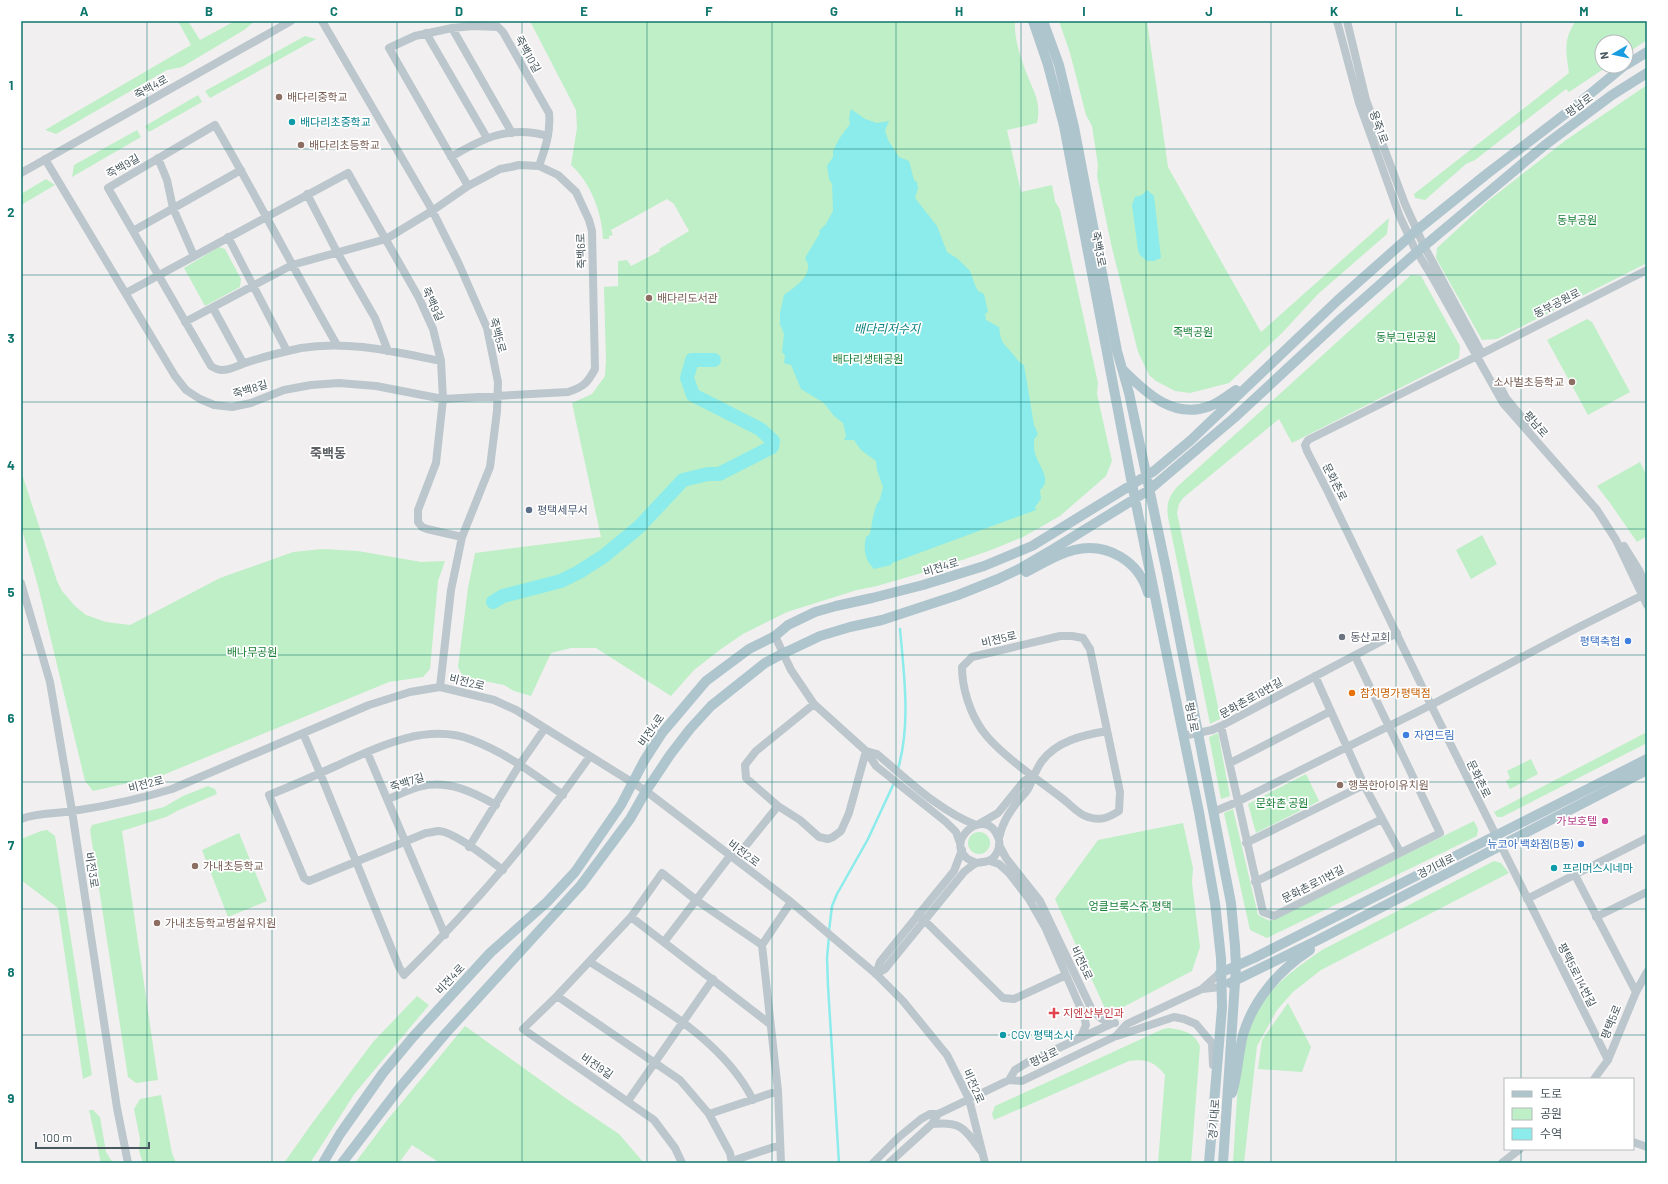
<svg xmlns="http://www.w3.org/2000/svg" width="1668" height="1184" font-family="Barlow,'Noto Sans KR',sans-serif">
<rect width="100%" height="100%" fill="#f2eff0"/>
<!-- green -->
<path fill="#beefc6" d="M178 21H188L200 40 235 21H255L244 30 182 67 167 70 56 134 45 130 191 45Z
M530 21H724V23L735 21H1015C1014 38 1020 56 1026 72 1033 91 1042 102 1037 123L1007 130 1021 192 1052 185 1055 201 1060 210 1098 383 1097 394 1112 461 1106 476 1060 516 1023 537 991 550 942 567 877 586 857 590 787 612 743 634 721 649 694 670 671 696 596 648H571L551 653 531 696 514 691 504 685 463 677 458 667 468 588 475 553 601 537 572 403 592 394 605 376 606 360 604 287 618 286V261L627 260 631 266 660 251 659 249 689 231 674 204 667 199 611 230 613 235 609 236V239H603C602 213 591 183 571 165L577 128 576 110Z
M1059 21H1147L1168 167 1261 332 1389 218 1387 234 1318 294 1282 333 1229 383 1190 393 1175 391 1156 381 1149 375 1138 352 1111 244 1097 176 1098 165 1092 126 1086 115 1070 53Z
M1576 21H1647V40L1626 54V42H1602V66H1608L1569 92 1566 89 1475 160 1466 164 1425 200 1415 198 1414 194 1569 73C1566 53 1563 38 1576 21Z
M305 36 316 39 210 98 205 91Z
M1647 85V263L1497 339 1482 340 1436 258 1437 248 1488 201 1566 140Z
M198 95 202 102 149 132 145 126Z
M137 130 141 137 72 177 74 165Z
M46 179 55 185 21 205V194Z
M219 247 225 249 241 279 240 287 205 306 184 268Z
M1411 275 1421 276 1460 346 1459 358 1292 443 1279 419 1183 498 1179 504 1177 513 1220 716V719L1210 724 1168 517C1166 504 1169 496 1177 487Z
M1587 319 1592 322 1630 392 1588 415 1547 340Z
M1640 462 1647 476V536L1637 542 1610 503 1597 486Z
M21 471 57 581 62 591 75 606 86 615 106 622 130 625 220 578 293 552 322 549 358 551 421 562 445 561 438 581 430 669 423 677 389 682 163 775 93 791 85 781 38 586 21 526Z
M1482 535 1497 564 1471 579 1456 550Z
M1647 732V743L1502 817H1497L1494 812Z
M1218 733 1230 796 1221 799 1209 737Z
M1531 759 1538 774 1510 789 1506 781 1510 778 1507 771Z
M1306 774 1319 801 1256 833 1248 804Z
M208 786 215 789 217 794 179 810 166 817 122 831 158 1080 136 1083 128 1077 90 830 92 825 164 807 183 796Z
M1233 809 1258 915 1270 921 1474 821 1478 829 1477 836 1267 938 1250 930 1224 813Z
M1183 823 1193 868 1192 883 1200 947 1192 971 1108 1015 1055 899 1098 840Z
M47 830 55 836 92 1075 83 1079 58 908 21 880V839L41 831Z
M968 843a11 11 0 1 1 22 0a11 11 0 1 1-22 0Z
M239 833 267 901 228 917 202 850Z
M1494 861 1501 863 1509 873 1321 970 1293 992 1277 1010 1257 1046 1244 1163H1233C1237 1114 1235 1048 1261 1005 1276 982 1300 965 1322 950Z
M417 996 429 1005 355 1093 310 1163H284L313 1122 373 1042Z
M1288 1003 1311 1047 1302 1072 1258 1069 1262 1040Z
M465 1026 564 1097 619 1134 644 1163H440L412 1145 399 1163H355L388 1119Z
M1169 1028C1183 1030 1194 1032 1200 1046L1191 1163H1158L1165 1075C1154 1061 1146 1059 1129 1061L994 1120 992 1114 995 1106 1163 1029Z
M161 1095 172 1153 176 1163H143L139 1151 140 1139 134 1109 140 1099Z
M89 1110H93L100 1117 106 1152 113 1163H101Z"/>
<!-- water -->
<path fill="#8beceb" d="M851 109 865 119 877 123 889 121 885 130 888 140 899 157 909 161 914 180 917 182 918 188 915 198 937 226 947 252 958 259 970 271 975 285 978 291 984 294 988 312 985 314 986 320 999 327C1001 343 1003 343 1013 354 1017 359 1018 362 1024 365L1034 425 1038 434 1034 440C1034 445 1034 452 1036 456 1040 468 1052 480 1040 490L1041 499 1035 507 1036 510 900 560 892 563 891 565 874 569C865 560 863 549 866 537L870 534 873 517 876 506 880 499 883 487 877 470 876 461 861 450 854 440H844L846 436 843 423 834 416 824 403 801 389 791 365 784 363 785 355 782 352 784 334 780 324V313L784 295C795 287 816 274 805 258L820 233 819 231 826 224 833 211 832 184 829 179 827 166 833 157V151L839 139 850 124 849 118Z
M1147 190 1154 196 1161 258 1154 261H1147L1140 255 1138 250 1132 205 1135 197 1142 195Z"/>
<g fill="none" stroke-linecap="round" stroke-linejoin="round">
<!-- stream -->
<path stroke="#8beceb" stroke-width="2.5" d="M898 769C911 724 904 675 900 629
M829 931 832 906 837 894 868 839 894 783
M829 936 827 958 828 986 839 1163"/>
<!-- river -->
<path stroke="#8beceb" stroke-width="14" d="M493 602 503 596 561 581 579 572 604 556 639 527 683 480 708 474H719L772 447 773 441 760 429 693 395 687 378 692 360H714"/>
<!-- minor -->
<path stroke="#bbc7cc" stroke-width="8" d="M322 21 431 208 458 262 487 328 498 382 497 411 490 467 462 537 451 590 440 687
M1337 21 1359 103 1400 217 1414 247 1434 280 1503 403 1597 510 1616 540 1647 605
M1347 21 1366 100 1405 204 1424 246 1481 352
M452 28 512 133
M426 33 487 138
M451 157C483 138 509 125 548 136
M158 158 167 180 173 208 194 256
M45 159 175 376 186 390 200 399 214 405 232 407 251 403 284 390 311 385 339 383 376 386 443 399 568 392C583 387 587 384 595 369L592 231 589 220 576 192 558 175 539 166 519 165 511 167 500 169 468 186 432 211 386 239 292 265 185 322
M21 173 291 21
M468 186 389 48 415 36 452 28 473 26 498 27 503 32 549 113C551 132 545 149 539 166
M307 194 337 252 375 318 388 351
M133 231 241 170
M228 237 287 351
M1647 270 1477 356 1308 440 1305 445 1307 451 1328 492 1431 705 1577 628 1647 593
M126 293 348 173 419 298 433 329 441 361 443 399 436 463 418 510V522L422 527 427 529 462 537
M213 308 243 363
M337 345C295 272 257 197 215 125L108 188 211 366C214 368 219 370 222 370 232 370 240 364 248 362 266 356 283 352 301 348 348 340 395 352 441 361
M1502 390 1506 398 1530 427
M1624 546 1639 570 1647 587
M21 583 50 682 72 811 117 1108 128 1163
M775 636 791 670 814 704 866 751 876 766 946 822 956 832 960 843
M1060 636H1072L1083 638 1090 649 1120 792 1119 811C1108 818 1101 821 1088 817 1079 815 1070 804 1063 799 1040 781 999 754 982 730 970 713 962 688 962 667L972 657Z
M1315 676 1364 785 1400 852
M1221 726 1263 912 1274 916 1440 833 1355 656
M303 733 320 773 399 967 404 975C472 908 535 835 590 756
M1183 736 1212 730 1221 726 1397 633
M866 751 877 754C907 779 939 811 976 825
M367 752 445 935
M1230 763 1331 711
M388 799C399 795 411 788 422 786 449 780 473 792 496 805
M778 806 800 820 819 837 828 839 833 837 841 831 849 813 866 751
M1213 812 1237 802 1431 705 1608 1060
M21 819C38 812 56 814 73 811 106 806 140 799 172 789L369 705 410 692 440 687 494 700 516 710 646 791 791 902 876 974 903 1001 947 1055 969 1099 985 1163
M979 824 998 813 1024 781 1033 775
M999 838C1002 823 1009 813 1018 801 1021 797 1026 793 1028 789 1033 780 1035 770 1042 761 1057 741 1083 735 1107 731
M1246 843 1364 785
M999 845 1006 858 1040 901 1092 1010 1102 1019 1113 1023
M469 847 520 764 545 728
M735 859 778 806 746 778 745 765 756 751 814 704
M990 861 999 864 1009 873 1029 899 1045 927 1084 1016 1086 1025 1081 1037
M503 870C489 860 455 832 439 831 435 831 430 833 426 833L309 881 304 878 269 795C292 786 314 776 336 766 377 747 427 722 472 740 506 753 534 774 563 795
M1575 875 1636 992
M1255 882 1382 819
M1527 899 1647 838
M918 914 1003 998 1014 999 1066 975
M631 917 770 1024
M1596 917 1647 892
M664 942 730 856
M762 945 778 1091 781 1163
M590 962C647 999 722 1037 753 1100
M876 974 885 969 964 872C968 869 973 864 977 863 984 861 989 863 994 857 999 851 1001 843 998 837 984 801 935 850 977 863
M876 974 880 962 954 871 962 850
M1202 989 1220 973
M557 996 680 1080 709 1114 730 1153 732 1163
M1117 1036 1174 1017 1184 1019 1196 1024 1212 1043 1213 1065
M1594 1079 1608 1060 1636 992 1647 972
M1009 1080 1015 1070 1028 1062 1113 1023H1115
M628 1101 713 979
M709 1114 778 1091
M932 1124C962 1121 965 1129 981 1151
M1633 1142 1647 1147
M732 1161 780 1145
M682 1163 675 1148 654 1120 523 1029 557 996 631 917 662 873 696 900 762 945 791 902
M873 1163 899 1137 921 1119 930 1114H938L1009 1080 1022 1081 1116 1036 1127 1024 1202 989 1221 987
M889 1163 932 1124 938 1114
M1502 1163 1520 1149"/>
<!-- major -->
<path stroke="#afc5ce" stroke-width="10" d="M1033 21 1048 65 1064 126 1132 484 1199 812 1215 903 1221 958 1222 1008 1209 1163
M1043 21 1059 65 1074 127 1117 351 1129 393 1167 573 1231 903 1235 946 1236 967 1223 1163
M1626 65 1647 52
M1123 370C1146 393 1174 420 1210 406 1219 403 1228 395 1236 390
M1026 572C1042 564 1057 554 1074 550 1107 542 1139 561 1148 593
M1220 973 1254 958 1647 759
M1230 983 1318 940 1647 770
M1232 1093C1238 1074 1238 1054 1243 1035 1253 1000 1280 969 1310 950
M323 1163 340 1134 383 1073 413 1037 490 953 547 902 575 872 621 805 644 761 662 733 706 681 749 649 775 636 788 625 815 612 836 606 872 598 923 585 984 566 1032 546 1154 471 1191 440 1338 300 1417 230 1488 173 1573 108 1624 66
M342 1163 401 1086 446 1033 581 885 630 819 646 791 670 755 690 729 711 706 765 663 782 654 820 636 850 627 882 620 958 595 998 579 1019 569 1055 548 1149 490 1234 418 1342 318 1417 252 1545 145 1612 95 1647 73"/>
</g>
<!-- grid -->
<path fill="none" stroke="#0f766e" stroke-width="1" stroke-opacity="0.55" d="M147 21V1163M272 21V1163M397 21V1163M522 21V1163M647 21V1163M772 21V1163M896 21V1163M1021 21V1163M1146 21V1163M1271 21V1163M1396 21V1163M1521 21V1079M21 149H1647M21 275H1647M21 402H1647M21 529H1647M21 655H1647M21 782H1647M21 909H1647M21 1035H1647M1521 1149V1163"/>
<!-- markers -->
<g fill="#8d6e63" stroke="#fff" stroke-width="1.5">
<circle cx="279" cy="97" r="4"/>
<circle cx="301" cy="145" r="4"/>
<circle cx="649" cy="298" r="4"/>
<circle cx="1572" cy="382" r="4"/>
<circle cx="1340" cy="785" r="4"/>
<circle cx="195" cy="866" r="4"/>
<circle cx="157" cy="923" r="4"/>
</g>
<g fill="#0f9aa8" stroke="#fff" stroke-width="1.5">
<circle cx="292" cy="122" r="4"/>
<circle cx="1554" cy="868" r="4"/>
<circle cx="1003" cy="1035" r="4"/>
</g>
<circle fill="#5c6f8a" stroke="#fff" stroke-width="1.5" cx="529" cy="510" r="4"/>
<circle fill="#6b7280" stroke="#fff" stroke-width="1.5" cx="1342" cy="637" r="4"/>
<g fill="#3f7fe0" stroke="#fff" stroke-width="1.5">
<circle cx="1628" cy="641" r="4"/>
<circle cx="1406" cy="735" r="4"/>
<circle cx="1581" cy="844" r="4"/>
</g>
<circle fill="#e8710a" stroke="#fff" stroke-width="1.5" cx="1352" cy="693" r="4"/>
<circle fill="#d1479c" stroke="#fff" stroke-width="1.5" cx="1605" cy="821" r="4"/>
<path fill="#e0444e" stroke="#fff" stroke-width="1.5" d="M1052 1007h4v4h4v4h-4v4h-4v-4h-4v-4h4z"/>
<g text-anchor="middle" stroke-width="3.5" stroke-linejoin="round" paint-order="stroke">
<!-- street labels -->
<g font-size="11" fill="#47575d" stroke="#fff">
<text transform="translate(528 54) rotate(61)" y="4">죽백10길</text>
<text transform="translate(151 87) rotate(-29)" y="4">죽백4로</text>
<text transform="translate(1579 105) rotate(-36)" y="4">평남로</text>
<text transform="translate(1379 127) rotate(70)" y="4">용죽1로</text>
<text transform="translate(123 166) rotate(-30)" y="4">죽백9길</text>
<text transform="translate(1099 249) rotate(79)" y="4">죽백3로</text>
<text transform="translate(581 251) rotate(-92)" y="4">죽백6로</text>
<text transform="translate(1557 303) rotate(-27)" y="4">동부공원로</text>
<text transform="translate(433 304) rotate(65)" y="4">죽백9길</text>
<text transform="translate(498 335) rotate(75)" y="4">죽백5로</text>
<text transform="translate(250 389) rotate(-17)" y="4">죽백8길</text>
<text transform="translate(1536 424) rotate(49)" y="4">평남로</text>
<text transform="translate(1335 482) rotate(63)" y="4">문화촌로</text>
<text transform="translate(941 567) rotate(-17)" y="4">비전4로</text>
<text transform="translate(999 639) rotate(-13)" y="4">비전5로</text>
<text transform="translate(467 682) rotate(14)" y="4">비전2로</text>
<text transform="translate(1251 698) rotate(-29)" y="4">문화촌로19번길</text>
<text transform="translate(1192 717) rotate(79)" y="4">평남로</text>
<text transform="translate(651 730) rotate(-55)" y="4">비전4로</text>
<text transform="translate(1479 779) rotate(64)" y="4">문화촌로</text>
<text transform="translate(407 782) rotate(-18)" y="4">죽백7길</text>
<text transform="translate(146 784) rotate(-14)" y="4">비전2로</text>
<text transform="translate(744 853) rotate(37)" y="4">비전2로</text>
<text transform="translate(1436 866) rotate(-27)" y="4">경기대로</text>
<text transform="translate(92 870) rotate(81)" y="4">비전3로</text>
<text transform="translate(1313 884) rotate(-27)" y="4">문화촌로11번길</text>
<text transform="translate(1082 963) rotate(65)" y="4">비전5로</text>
<text transform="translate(1577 975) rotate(63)" y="4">평택5로114번길</text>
<text transform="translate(450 979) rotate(-47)" y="4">비전4로</text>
<text transform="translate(1611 1022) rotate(-68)" y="4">평택5로</text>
<text transform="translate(1044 1057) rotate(-25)" y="4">평남로</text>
<text transform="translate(597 1066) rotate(34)" y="4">비전9길</text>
<text transform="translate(974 1086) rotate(66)" y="4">비전2로</text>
<text transform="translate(1214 1119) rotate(-86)" y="4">경기대로</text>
</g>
<!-- education labels -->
<g font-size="11" fill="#785e54" stroke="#fff" text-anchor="start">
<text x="287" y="101">배다리중학교</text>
<text x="309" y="149">배다리초등학교</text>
<text x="657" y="302">배다리도서관</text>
<text x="1564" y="386" text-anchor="end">소사벌초등학교</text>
<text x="1348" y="789">행복한아이유치원</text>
<text x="203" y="870">가내초등학교</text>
<text x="165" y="927">가내초등학교병설유치원</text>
</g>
<!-- culture labels -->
<g font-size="11" fill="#0d838f" stroke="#fff" text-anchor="start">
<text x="300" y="126">배다리초중학교</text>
<text x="1562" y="872">프리머스시네마</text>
<text x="1011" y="1039">CGV 평택소사</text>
</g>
<!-- park labels -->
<g font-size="11" fill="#177e35" stroke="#fff">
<text x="1577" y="224">동부공원</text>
<text x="1193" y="336">죽백공원</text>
<text x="1406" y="341">동부그린공원</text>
<text x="868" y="363">배다리생태공원</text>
<text x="252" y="656">배나무공원</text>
<text x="1282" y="807">문화촌 공원</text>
<text x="1130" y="910">엉클브룩스쥬 평택</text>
</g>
<!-- service labels -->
<g font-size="11" fill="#4e5e75" stroke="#fff" text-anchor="start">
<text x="537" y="514">평택세무서</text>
</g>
<!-- worship labels -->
<g font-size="11" fill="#5b616d" stroke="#fff" text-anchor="start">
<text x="1350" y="641">동산교회</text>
</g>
<!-- shop labels -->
<g font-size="11" fill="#366cbe" stroke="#fff" text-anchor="end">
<text x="1620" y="645">평택축협</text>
<text x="1414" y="739" text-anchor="start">자연드림</text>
<text x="1573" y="848">뉴코아 백화점(B동)</text>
</g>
<!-- food labels -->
<g font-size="11" fill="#c56008" stroke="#fff" text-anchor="start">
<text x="1360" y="697">참치명가평택점</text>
</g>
<!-- hotel labels -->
<g font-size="11" fill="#b23c85" stroke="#fff" text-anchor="end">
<text x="1597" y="825">가보호텔</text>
</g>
<!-- health labels -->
<g font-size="11" fill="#be3a42" stroke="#fff" text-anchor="start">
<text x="1063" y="1017">지엔산부인과</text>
</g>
<!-- water labels -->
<g font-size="12" font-style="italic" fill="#0e8483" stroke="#fff">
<text x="887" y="333">배다리저수지</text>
</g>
<!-- quarter labels -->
<g font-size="13" font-weight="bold" fill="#5c6164" stroke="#fff">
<text x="328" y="458">죽백동</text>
</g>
</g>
<!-- border -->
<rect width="1668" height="1184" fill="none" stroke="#ffffff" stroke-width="44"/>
<!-- legend -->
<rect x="1504" y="1078" width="130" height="72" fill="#ffffff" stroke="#b5bcbe"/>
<rect x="1512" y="1091" width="20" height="6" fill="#afc5ce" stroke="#b5bcbe"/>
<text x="1540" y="1098" font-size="12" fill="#47575d">도로</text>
<rect x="1512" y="1108" width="20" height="12" fill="#beefc6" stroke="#b5bcbe"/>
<text x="1540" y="1118" font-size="12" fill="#47575d">공원</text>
<rect x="1512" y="1128" width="20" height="12" fill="#8beceb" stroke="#b5bcbe"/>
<text x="1540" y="1138" font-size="12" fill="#47575d">수역</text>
<!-- north arrow -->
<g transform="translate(1614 54) rotate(261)"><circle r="19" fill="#ffffff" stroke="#b5bcbe"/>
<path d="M0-3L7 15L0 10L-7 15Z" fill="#1a9ce1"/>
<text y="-6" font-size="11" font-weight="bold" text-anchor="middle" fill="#47575d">N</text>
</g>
<!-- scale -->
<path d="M36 1142v6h113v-6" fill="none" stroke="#47575d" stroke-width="2"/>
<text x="42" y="1142" font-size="12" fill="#47575d" stroke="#ffffff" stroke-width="3" paint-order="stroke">100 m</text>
<rect x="22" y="22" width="1624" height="1140" fill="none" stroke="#0f766e" stroke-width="1.5"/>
<g font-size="13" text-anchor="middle" font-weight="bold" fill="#0f766e">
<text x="84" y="16">A</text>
<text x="209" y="16">B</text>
<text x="334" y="16">C</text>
<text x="459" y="16">D</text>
<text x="584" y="16">E</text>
<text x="709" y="16">F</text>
<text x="834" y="16">G</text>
<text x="959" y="16">H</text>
<text x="1084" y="16">I</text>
<text x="1209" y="16">J</text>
<text x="1334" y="16">K</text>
<text x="1459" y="16">L</text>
<text x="1584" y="16">M</text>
<text x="11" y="90">1</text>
<text x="11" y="217">2</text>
<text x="11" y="343">3</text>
<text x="11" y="470">4</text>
<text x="11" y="597">5</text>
<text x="11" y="723">6</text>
<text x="11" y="850">7</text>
<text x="11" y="977">8</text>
<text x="11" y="1103">9</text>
</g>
</svg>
